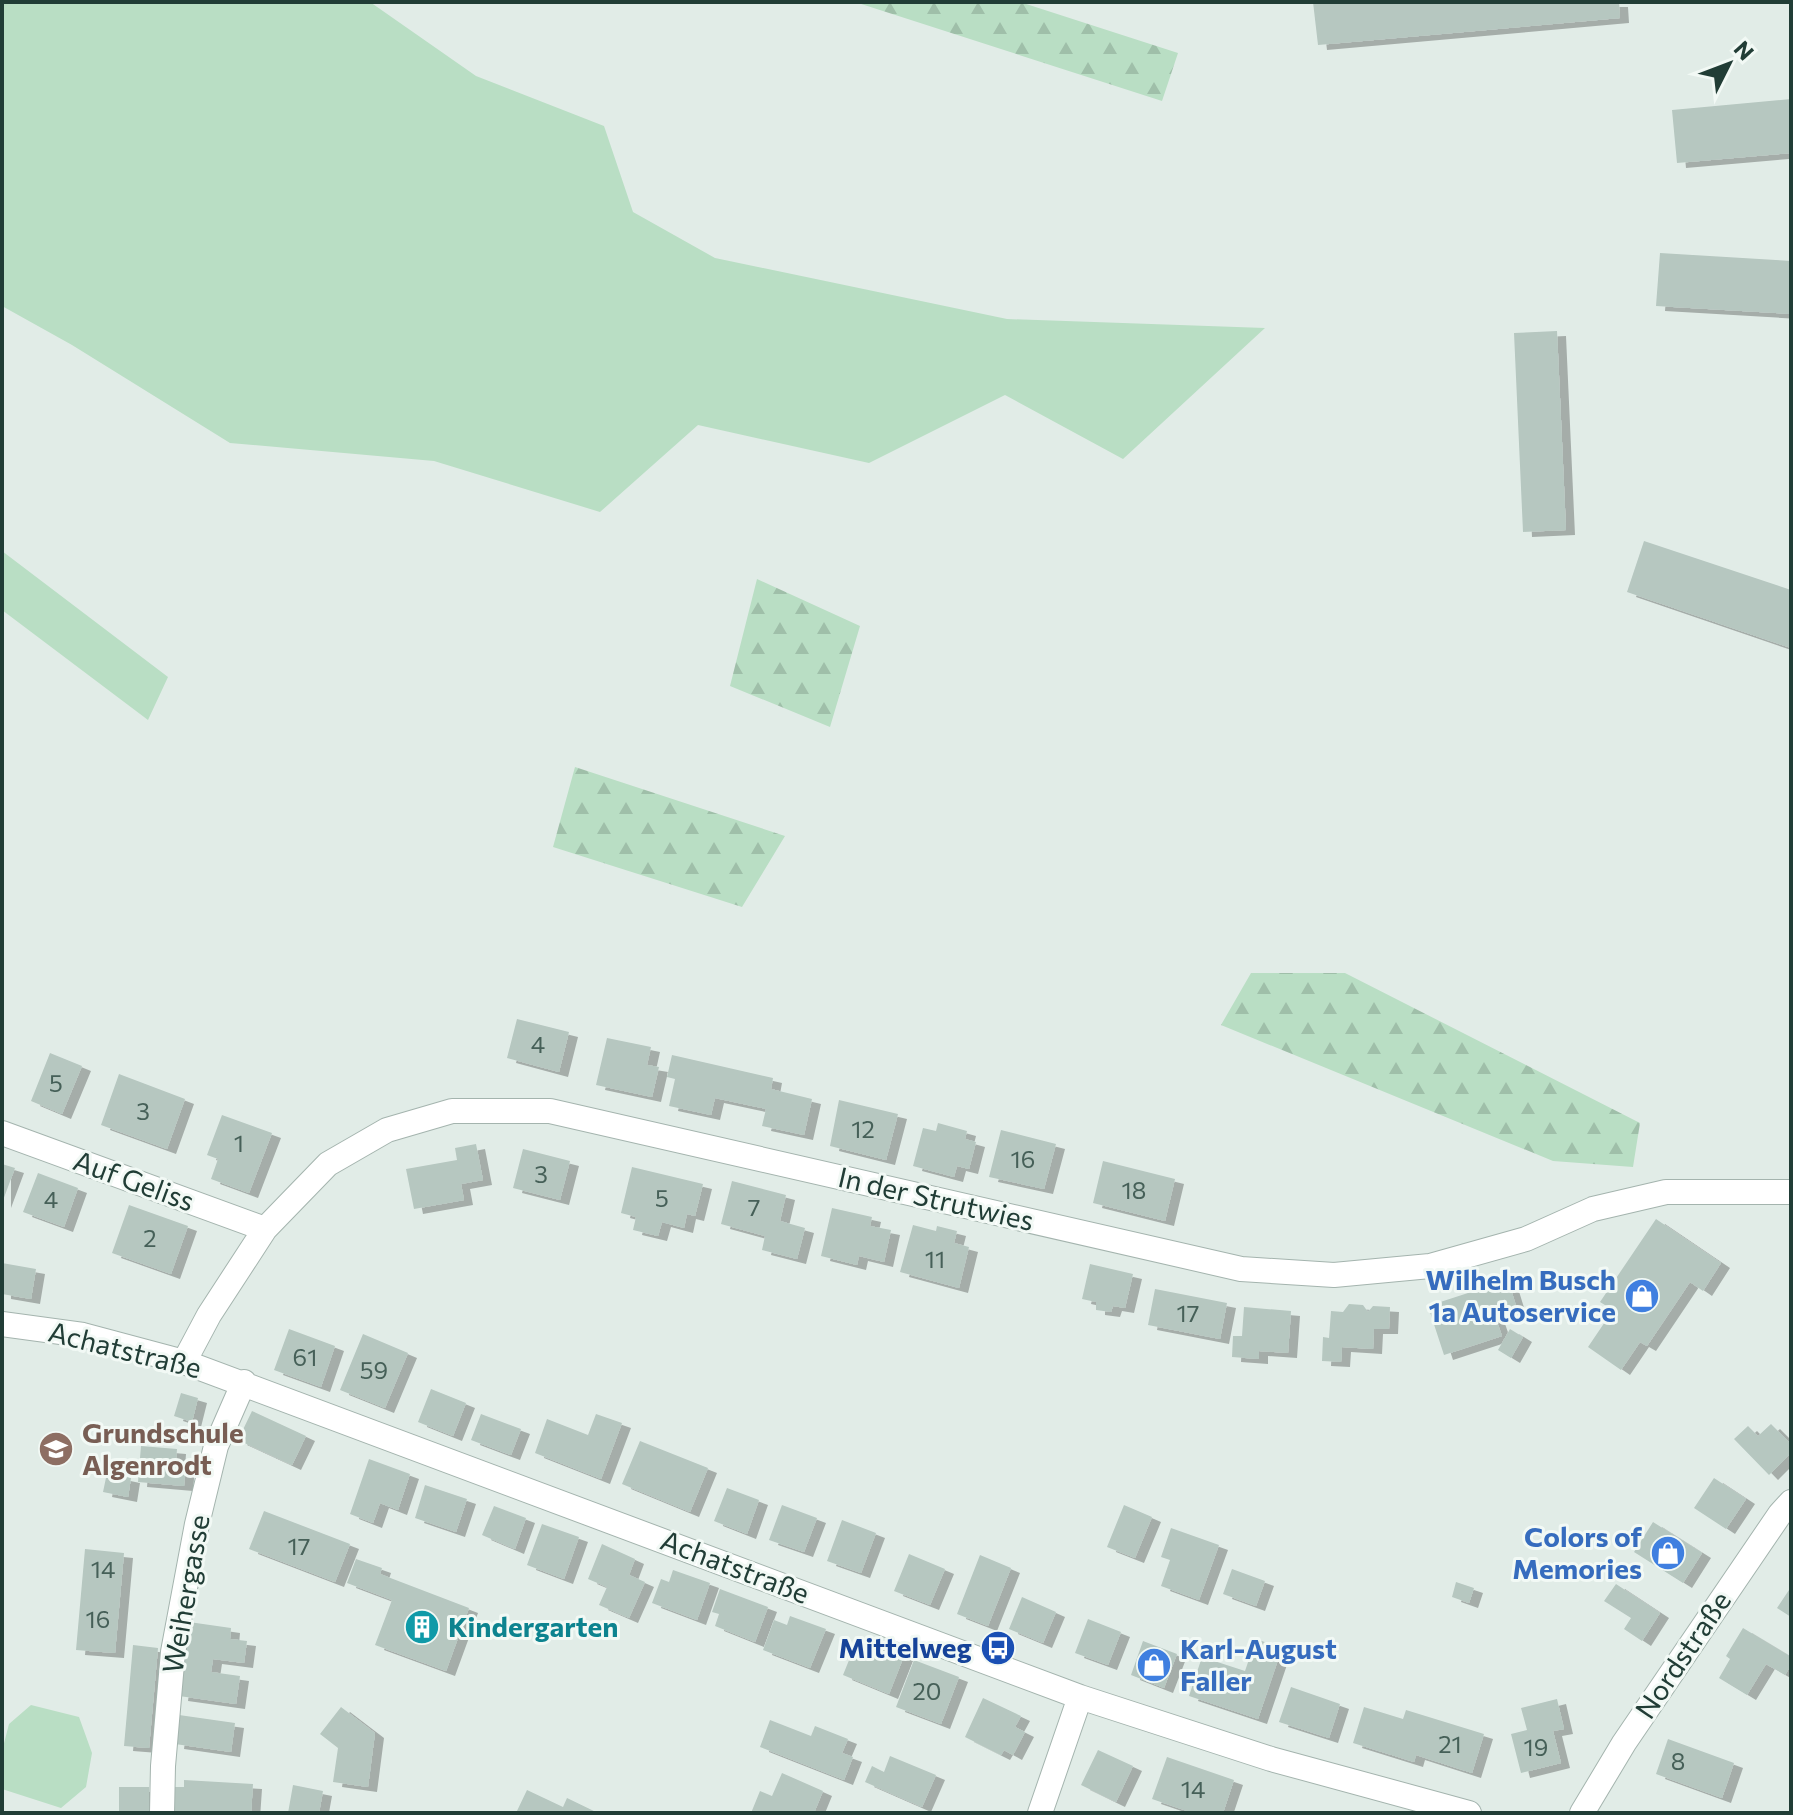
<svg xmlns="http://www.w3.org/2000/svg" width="1793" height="1815" font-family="Commissioner,sans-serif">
<defs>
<pattern id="forest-firs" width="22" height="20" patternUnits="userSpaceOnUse" patternTransform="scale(2)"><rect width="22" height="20" fill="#b9dec4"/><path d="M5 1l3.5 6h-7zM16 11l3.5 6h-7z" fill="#9fbfa9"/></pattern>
<filter id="shadow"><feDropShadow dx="9" dy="5" stdDeviation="0" flood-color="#0004"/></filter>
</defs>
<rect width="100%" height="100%" fill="#e1ece7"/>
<!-- green -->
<path fill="#b9dec4" d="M2 2H370L476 76 604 126 633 212 715 258 1007 319 1265 328 1123 459 1005 395 869 463 698 425 600 512 434 461 230 443 72 345 2 306Z
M2 551 168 677 148 720 2 610Z
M31 1705 79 1717 92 1753 86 1787 61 1808 2 1789V1751L9 1724Z"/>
<!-- forest -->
<path fill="url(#forest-firs)" d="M855 2H1020L1178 53 1162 101Z
M757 579 860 626 830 727 730 686Z
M575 767 785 836 742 907 553 847Z
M1251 973H1345L1640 1123 1633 1167 1553 1161 1221 1025Z"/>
<!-- building -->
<path fill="#b6c7c0" filter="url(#shadow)" d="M1313 2H1619L1620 18 1318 45Z
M1791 99V153L1677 163 1672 110Z
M1660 253 1791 261V314L1656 306Z
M1557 331 1566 530 1523 532 1514 333Z
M1644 541 1791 590V648L1627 592Z
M517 1019 569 1032 559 1072 507 1058Z
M607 1038 651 1047 647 1065 659 1067 652 1097 596 1085Z
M50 1053 82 1066 62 1114 31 1101Z
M672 1055 773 1078 771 1089 812 1099 804 1135 762 1126 766 1109 715 1098 711 1115 669 1106 675 1079 667 1077Z
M119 1074 185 1099 167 1149 101 1125Z
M839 1100 898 1114 886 1160 830 1146Z
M222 1115 272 1133 249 1193 211 1179 218 1159 207 1155Z
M938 1123 967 1131 965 1139 976 1142 969 1169 957 1166 954 1177 913 1166 923 1128 936 1131Z
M1001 1130 1056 1144 1044 1189 989 1177Z
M476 1144 483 1180 461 1184 464 1200 414 1209 406 1169 457 1160 455 1148Z
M523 1149 570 1161 560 1200 513 1188Z
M1103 1161 1175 1179 1165 1221 1093 1203Z
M2 1164 15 1168 2 1203Z
M632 1167 703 1184 695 1216 687 1214 684 1228 662 1222 658 1236 633 1230 636 1217 621 1213Z
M38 1173 78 1188 64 1227 23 1212Z
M732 1181 786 1195 780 1221 805 1228 797 1259 762 1250 765 1236 721 1224Z
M129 1205 188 1226 171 1274 112 1253Z
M832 1208 872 1217 870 1226 891 1230 884 1262 859 1256 857 1265 821 1256Z
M1656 1219 1721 1263 1703 1291 1690 1282 1647 1346 1640 1342 1621 1370 1588 1347 1613 1310 1600 1302Z
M913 1225 936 1231 937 1226 957 1231 954 1243 969 1247 959 1288 900 1272Z
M2 1263 36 1269 31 1299 2 1294Z
M1090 1264 1133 1274 1125 1308 1113 1306 1111 1312 1096 1310V1302L1082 1299Z
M1508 1280 1517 1309 1495 1316 1502 1336 1444 1355 1428 1306Z
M1155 1289 1227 1303 1220 1339 1148 1325Z
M1349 1304 1363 1305 1368 1312 1373 1306 1390 1307 1389 1329H1374L1373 1349 1342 1347 1341 1362 1322 1361 1323 1337 1329 1338 1331 1311 1343 1312Z
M1244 1307 1291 1311 1288 1353 1259 1351V1359L1232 1357 1233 1336H1242Z
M289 1329 335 1346 321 1387 274 1370Z
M1510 1329 1523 1337 1511 1358 1498 1350Z
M363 1334 408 1353 385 1408 340 1390Z
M431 1389 466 1403 453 1436 418 1422Z
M181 1393 198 1398 192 1422 174 1416Z
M252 1411 306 1436 292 1465 238 1440Z
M481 1414 521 1429 511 1455 471 1440Z
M596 1414 622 1423 601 1479 535 1453 547 1419 588 1435Z
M1771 1424 1791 1444V1453L1769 1475 1734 1439 1748 1426 1758 1436Z
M640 1441 708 1468 690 1512 622 1484Z
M141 1446 177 1449 176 1462H186L184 1486 138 1482Z
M369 1459 410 1474 398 1510 380 1503 373 1523 350 1514Z
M107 1473 131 1478 128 1497 103 1492Z
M1714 1478 1746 1499 1726 1529 1694 1508Z
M425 1485 467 1499 456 1532 415 1518Z
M727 1488 759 1500 747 1534 714 1521Z
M782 1505 817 1518 804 1552 769 1540Z
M1124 1505 1152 1517 1135 1558 1107 1547Z
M494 1506 526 1518 515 1549 482 1535Z
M264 1511 350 1544 335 1582 249 1549Z
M842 1520 876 1533 861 1573 827 1561Z
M1653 1522 1702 1553 1683 1583 1634 1552Z
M542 1524 579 1537 564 1579 527 1565Z
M1171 1528 1219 1545 1199 1600 1161 1586 1170 1560 1161 1557Z
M602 1544 635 1559 629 1575 645 1582 629 1618 599 1605 607 1587 588 1579Z
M85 1549 124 1553 115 1653 76 1650Z
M909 1554 945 1569 930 1605 894 1591Z
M980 1555 1011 1568 988 1626 957 1614Z
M356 1559 382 1568 380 1574 469 1608 446 1671 375 1645 392 1600 347 1583Z
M1232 1569 1265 1581 1256 1606 1223 1594Z
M673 1570 710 1583 697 1620 652 1603 661 1579 669 1582Z
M1456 1582 1474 1588 1469 1603 1452 1597Z
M1616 1584 1660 1613 1642 1641 1624 1629 1631 1618 1604 1601Z
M1791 1587V1617L1777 1608Z
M720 1589 768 1607 755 1642 715 1626 719 1614 712 1612Z
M1022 1597 1056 1612 1043 1643 1009 1629Z
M790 1616 826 1629 810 1668 763 1650 774 1620 787 1625Z
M1088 1619 1121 1632 1108 1665 1075 1653Z
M189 1622 231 1628 230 1639 247 1641 244 1663 213 1659 211 1672 240 1676 236 1704 179 1696Z
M1743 1628 1791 1657V1665L1785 1675 1766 1664 1747 1695 1719 1678 1730 1659 1726 1656Z
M858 1638 904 1656 889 1694 843 1675Z
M1256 1639 1282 1648 1258 1719 1189 1696 1202 1657 1245 1671Z
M1143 1641 1177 1654 1164 1688 1131 1675Z
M133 1645 158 1648 149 1748 124 1746Z
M914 1660 959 1677 941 1724 896 1707Z
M1291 1687 1340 1704 1329 1738 1279 1722Z
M983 1698 1021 1716 1015 1727 1025 1732 1013 1755 1004 1750 1001 1755 965 1737Z
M1557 1699 1564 1729 1553 1731 1561 1763 1521 1773 1511 1734 1527 1730 1521 1708Z
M341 1707 375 1733 368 1787 333 1782 338 1748 320 1734Z
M1364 1707 1403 1719 1406 1710 1484 1734 1472 1773 1416 1755 1414 1762 1353 1743Z
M179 1715 235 1723 231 1752 175 1744Z
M770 1720 811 1736 815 1726 848 1739 842 1753 853 1757 844 1780 760 1747Z
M1668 1739 1734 1763 1722 1798 1656 1774Z
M1098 1750 1133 1766 1116 1802 1081 1785Z
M890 1756 936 1775 922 1807 865 1782 872 1766 884 1772Z
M1167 1757 1234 1780 1223 1813H1193L1152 1799Z
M782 1773 823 1791 814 1813H751L760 1791 772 1796Z
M184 1780 253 1784 251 1813H172L173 1787H184Z
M293 1785 323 1791 319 1813H288Z
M119 1787H149V1813H119Z
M527 1790 563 1807 567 1798 598 1813H516Z"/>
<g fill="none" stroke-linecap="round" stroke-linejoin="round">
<!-- street casing -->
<g stroke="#a4b4ae" stroke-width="26">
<path id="street" d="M2 1133 265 1229
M2 1324 83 1335 184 1362 1080 1697 1271 1759 1469 1813
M184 1362 209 1315 265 1229 328 1164 387 1130 452 1111H550L1241 1269 1334 1275 1430 1266 1526 1239 1593 1209 1666 1192H1791
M162 1813 163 1766 173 1652 197 1524 216 1446 244 1382
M1040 1813 1080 1697
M1582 1813 1624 1743 1780 1514 1791 1502"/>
</g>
<!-- street -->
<use href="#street" stroke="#fff" stroke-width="24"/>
</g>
<!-- icons -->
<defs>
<g id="shop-disc" transform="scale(1.8)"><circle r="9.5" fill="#3f7fe0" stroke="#f2f9f5"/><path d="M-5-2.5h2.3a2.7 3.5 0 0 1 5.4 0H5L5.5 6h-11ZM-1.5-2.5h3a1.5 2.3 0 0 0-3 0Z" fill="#fff"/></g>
<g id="school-disc" transform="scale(1.8)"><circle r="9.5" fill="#8d6e63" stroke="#f2f9f5"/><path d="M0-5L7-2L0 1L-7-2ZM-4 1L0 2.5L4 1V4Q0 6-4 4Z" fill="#fff"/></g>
<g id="building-disc" transform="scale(1.8)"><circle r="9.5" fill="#0f9aa8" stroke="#f2f9f5"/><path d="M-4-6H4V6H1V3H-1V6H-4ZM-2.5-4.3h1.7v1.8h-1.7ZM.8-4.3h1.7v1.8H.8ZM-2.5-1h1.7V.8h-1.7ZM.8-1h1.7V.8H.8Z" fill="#fff"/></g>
<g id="bus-disc" transform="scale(1.8)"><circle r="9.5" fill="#1a4fb4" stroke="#f2f9f5"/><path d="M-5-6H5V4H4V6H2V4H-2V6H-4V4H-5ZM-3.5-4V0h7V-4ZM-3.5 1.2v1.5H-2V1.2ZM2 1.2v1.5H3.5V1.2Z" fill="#fff"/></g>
</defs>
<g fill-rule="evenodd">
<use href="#shop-disc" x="1642" y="1296"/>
<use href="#school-disc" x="56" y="1449"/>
<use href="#shop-disc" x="1668" y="1553"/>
<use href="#building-disc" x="422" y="1627"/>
<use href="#bus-disc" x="998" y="1648"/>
<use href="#shop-disc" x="1154" y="1665"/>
</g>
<g text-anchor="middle" stroke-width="6" stroke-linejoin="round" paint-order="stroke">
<!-- number labels -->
<g font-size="24" fill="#466058">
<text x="538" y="1053">4</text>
<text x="56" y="1092">5</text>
<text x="143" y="1120">3</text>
<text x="863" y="1138">12</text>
<text x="239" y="1152">1</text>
<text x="1023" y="1168">16</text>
<text x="541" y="1183">3</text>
<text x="1134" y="1199">18</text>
<text x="662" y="1207">5</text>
<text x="51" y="1208">4</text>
<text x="754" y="1216">7</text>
<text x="150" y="1247">2</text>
<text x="935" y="1268">11</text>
<text x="1188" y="1322">17</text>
<text x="305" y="1366">61</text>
<text x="374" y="1379">59</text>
<text x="299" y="1555">17</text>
<text x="103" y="1578">14</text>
<text x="98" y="1628">16</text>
<text x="927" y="1700">20</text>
<text x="1450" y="1753">21</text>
<text x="1536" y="1756">19</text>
<text x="1678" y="1770">8</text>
<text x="1193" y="1798">14</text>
</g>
<!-- street labels -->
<g font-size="28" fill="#213d36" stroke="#f2f9f5">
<text transform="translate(134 1181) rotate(20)" y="10">Auf Geliss</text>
<text transform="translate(936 1199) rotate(13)" y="10">In der Strutwies</text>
<text transform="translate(125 1350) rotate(14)" y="10">Achatstraße</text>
<text transform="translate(735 1567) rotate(21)" y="10">Achatstraße</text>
<text transform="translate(186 1594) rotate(-80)" y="10">Weihergasse</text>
<text transform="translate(1683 1655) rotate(-56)" y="10">Nordstraße</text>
</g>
<!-- shop labels -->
<g font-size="28" font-weight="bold" fill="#366cbe" stroke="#f2f9f5" text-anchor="end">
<text x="1616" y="1290">Wilhelm Busch<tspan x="1616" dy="32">1a Autoservice</tspan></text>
<text x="1642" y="1547">Colors of<tspan x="1642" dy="32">Memories</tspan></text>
<text x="1180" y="1659" text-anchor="start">Karl-August<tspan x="1180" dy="32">Faller</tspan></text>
</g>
<!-- education labels -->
<g font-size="28" font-weight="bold" fill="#785e54" stroke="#f2f9f5" text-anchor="start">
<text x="82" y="1443">Grundschule<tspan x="82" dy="32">Algenrodt</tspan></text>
</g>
<!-- culture labels -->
<g font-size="28" font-weight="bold" fill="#0d838f" stroke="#f2f9f5" text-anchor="start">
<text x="448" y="1637">Kindergarten</text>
</g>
<!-- transit labels -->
<g font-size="28" font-weight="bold" fill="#164399" stroke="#f2f9f5" text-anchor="end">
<text x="972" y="1658">Mittelweg</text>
</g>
</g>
<!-- border -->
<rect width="1793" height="1815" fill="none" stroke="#213d36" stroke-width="8"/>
<!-- north arrow -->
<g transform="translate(1729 64) rotate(48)" stroke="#f2f9f5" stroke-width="6" paint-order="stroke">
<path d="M0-6L14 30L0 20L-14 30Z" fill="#213d36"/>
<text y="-12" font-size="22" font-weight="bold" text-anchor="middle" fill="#213d36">N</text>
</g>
</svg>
